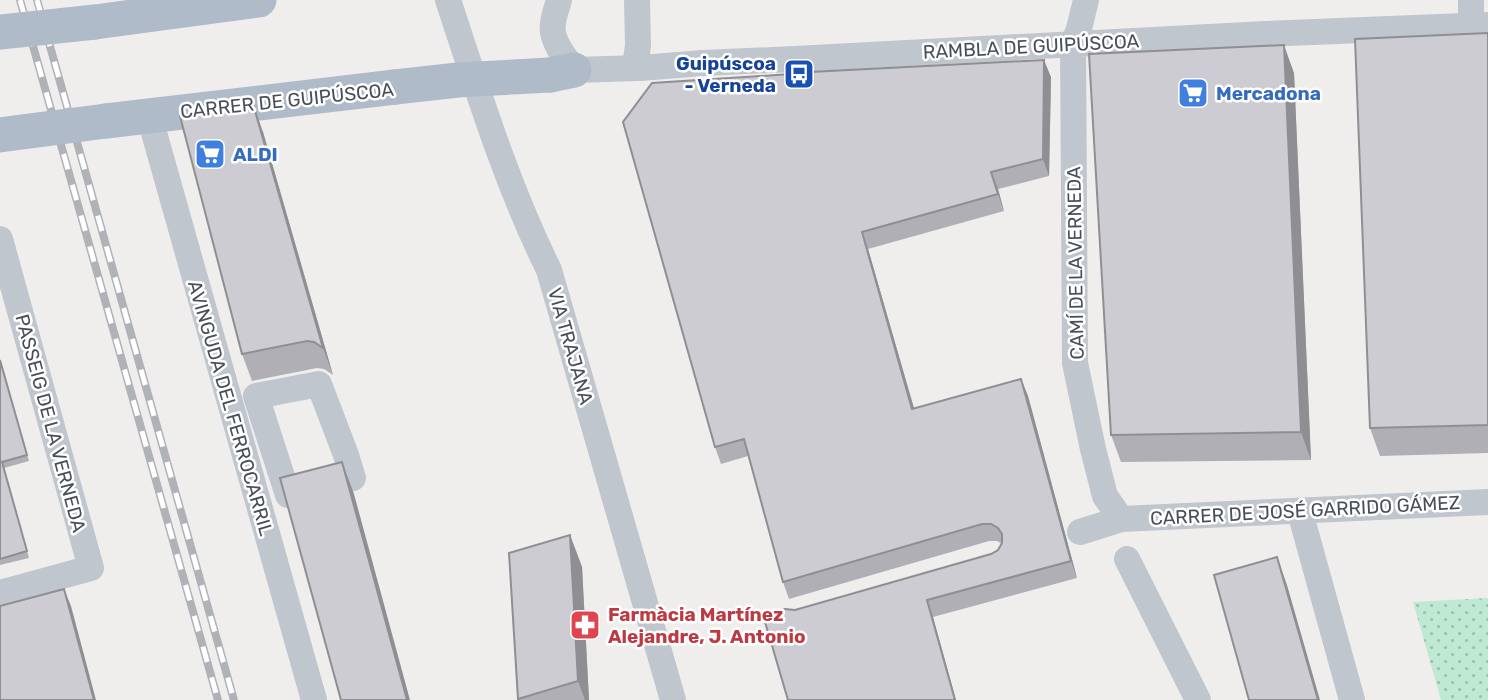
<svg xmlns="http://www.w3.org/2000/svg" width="1488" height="700" font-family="Rubik,sans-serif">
<defs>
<pattern id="grass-dots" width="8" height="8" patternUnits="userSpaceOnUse" patternTransform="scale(1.75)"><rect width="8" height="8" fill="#c0e9d4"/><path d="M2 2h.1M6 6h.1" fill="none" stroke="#9ebfaf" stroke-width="1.8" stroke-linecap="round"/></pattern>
</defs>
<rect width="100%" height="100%" fill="#f0eeed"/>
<!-- grass -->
<path fill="url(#grass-dots)" d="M1488 598V700H1441L1413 602Z"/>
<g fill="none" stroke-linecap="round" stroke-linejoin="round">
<!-- minor -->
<path stroke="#c0c6ce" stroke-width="26" d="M448 0C478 91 506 183 549 270L673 700
M559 0C557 7 554 15 553 23 550 40 565 57 574 70L640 68 703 63 795 59 1265 34 1488 25
M1086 0 1079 29 1073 44 1075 363 1093 449 1105 496 1121 519
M1471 26V0
M635 68 638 45 637 0
M149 115 314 700
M0 239 91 568 0 593
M319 384 346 455 353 478 288 495 256 396Z
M1300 512 1352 700
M1080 532 1121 519 1488 502
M1127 559 1198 700"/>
<!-- major -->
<path stroke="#b0bbc9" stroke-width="35" d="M95 22 259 0
M550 75 574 70
M106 121 395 87"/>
<!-- rail casing -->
<g stroke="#b0b2b7" stroke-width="8">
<path id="rail" d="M20 0 218 700
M37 0 234 700"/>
</g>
<!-- rail -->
<use href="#rail" stroke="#fff" stroke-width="5" stroke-dasharray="16" stroke-linecap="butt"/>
<!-- major-bridge -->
<path stroke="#b0bbc9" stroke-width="35" d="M0 32 95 22
M395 87 458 80 550 75
M0 135 106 121"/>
</g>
<!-- wall -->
<path fill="#afafb5" d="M1488 33V453L1380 456 1370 428Z
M1294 73 1311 460 1121 462 1111 435Z
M1051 77 1049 176 998 189 1004 211 868 249 914 408 1021 379 1028 396 1077 578 933 617 795 610 991 554 998 550 1002 544 997 541H989L789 599 783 582 748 456 721 464 715 447 623 122Z
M263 132 333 375 324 369 317 368 252 381 242 354Z
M0 360 29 461 4 468 29 558 0 565Z
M570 535 582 567 589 700H518L509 553Z"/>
<!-- shaded-wall -->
<path fill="#8f8f93" d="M1284 45 1294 73 1311 460 1301 432Z
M1044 60 1051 77 1049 176 1043 159Z
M253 104 263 132 333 375 323 348Z
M991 172 998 189 1004 211 998 194Z
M862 232 868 249 919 426 912 409Z
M1021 379 1028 396 1077 578 1071 561Z
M342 462 354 494 410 700H407Z
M570 535 582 567 589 700H585L578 681Z
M1277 557 1287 585 1320 700H1318Z
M64 589 71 606 96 700H94Z
M927 600 933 617 956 700H955Z"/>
<!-- building -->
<path fill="#ccccd2" stroke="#8f8f93" stroke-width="2" d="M1488 33V425L1370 428 1355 39Z
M1284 45 1301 432 1111 435 1089 54Z
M1044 60 1043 159 991 172 998 194 862 232 912 409 1021 379 1071 561 927 600 955 700H788L763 615 785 609 795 610 991 554 998 550 1002 543V534L998 528 991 524H982L783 582 744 439 715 447 623 122 652 83 792 74 791 73Z
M253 104 323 348 314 342 307 341 242 354 180 116Z
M0 360 27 455 2 462 27 551 0 559Z
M342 462 407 700H341L280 478Z
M570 535 578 681 518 699 509 553Z
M1277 557 1318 700H1249L1214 575Z
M64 589 94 700H0V606Z"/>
<!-- icons -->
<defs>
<g id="bus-square" transform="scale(1.575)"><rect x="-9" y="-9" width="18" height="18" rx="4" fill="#1a4fb4" stroke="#fff"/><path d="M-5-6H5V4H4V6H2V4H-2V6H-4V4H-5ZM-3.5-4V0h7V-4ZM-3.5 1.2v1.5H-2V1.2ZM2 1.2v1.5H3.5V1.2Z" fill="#fff"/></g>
<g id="supermarket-square" transform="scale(1.575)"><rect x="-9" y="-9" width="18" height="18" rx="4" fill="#3f7fe0" stroke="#fff"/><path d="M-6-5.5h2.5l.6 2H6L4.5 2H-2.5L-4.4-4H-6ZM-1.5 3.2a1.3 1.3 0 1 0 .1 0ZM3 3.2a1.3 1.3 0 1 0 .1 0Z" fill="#fff"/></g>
<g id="pharmacy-square" transform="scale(1.575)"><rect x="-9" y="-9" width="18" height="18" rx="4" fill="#e0444e" stroke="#fff"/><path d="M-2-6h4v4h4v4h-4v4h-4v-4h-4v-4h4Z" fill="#fff"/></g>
</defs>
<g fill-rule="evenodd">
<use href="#bus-square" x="799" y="74"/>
<use href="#supermarket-square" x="1193" y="93"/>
<use href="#supermarket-square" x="210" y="154"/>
<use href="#pharmacy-square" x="585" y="625"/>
</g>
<g text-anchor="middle" stroke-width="5" stroke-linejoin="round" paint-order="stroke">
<!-- street labels -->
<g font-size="19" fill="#484f58" stroke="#fff">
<text transform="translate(1031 46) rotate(-3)" y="7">RAMBLA DE GUIPÚSCOA</text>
<text transform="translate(287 100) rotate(-6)" y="7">CARRER DE GUIPÚSCOA</text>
<text transform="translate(1075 263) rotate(-91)" y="7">CAMÍ DE LA VERNEDA</text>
<text transform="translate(571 346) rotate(74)" y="7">VIA TRAJANA</text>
<text transform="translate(231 408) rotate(74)" y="7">AVINGUDA DEL FERROCARRIL</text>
<text transform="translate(51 423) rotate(75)" y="7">PASSEIG DE LA VERNEDA</text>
<text transform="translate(1305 510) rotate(-3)" y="7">CARRER DE JOSÉ GARRIDO GÁMEZ</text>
</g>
<!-- transit labels -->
<g font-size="19" font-weight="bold" fill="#164399" stroke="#fff" text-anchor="end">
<text x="776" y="70">Guipúscoa<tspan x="776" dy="22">- Verneda</tspan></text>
</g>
<!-- shop labels -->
<g font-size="19" font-weight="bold" fill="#366cbe" stroke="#fff" text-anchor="start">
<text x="1216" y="100">Mercadona</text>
<text x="233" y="161">ALDI</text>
</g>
<!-- health labels -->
<g font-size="19" font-weight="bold" fill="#be3a42" stroke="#fff" text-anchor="start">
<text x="608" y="621">Farmàcia Martínez<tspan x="608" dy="22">Alejandre, J. Antonio</tspan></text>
</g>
</g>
</svg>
